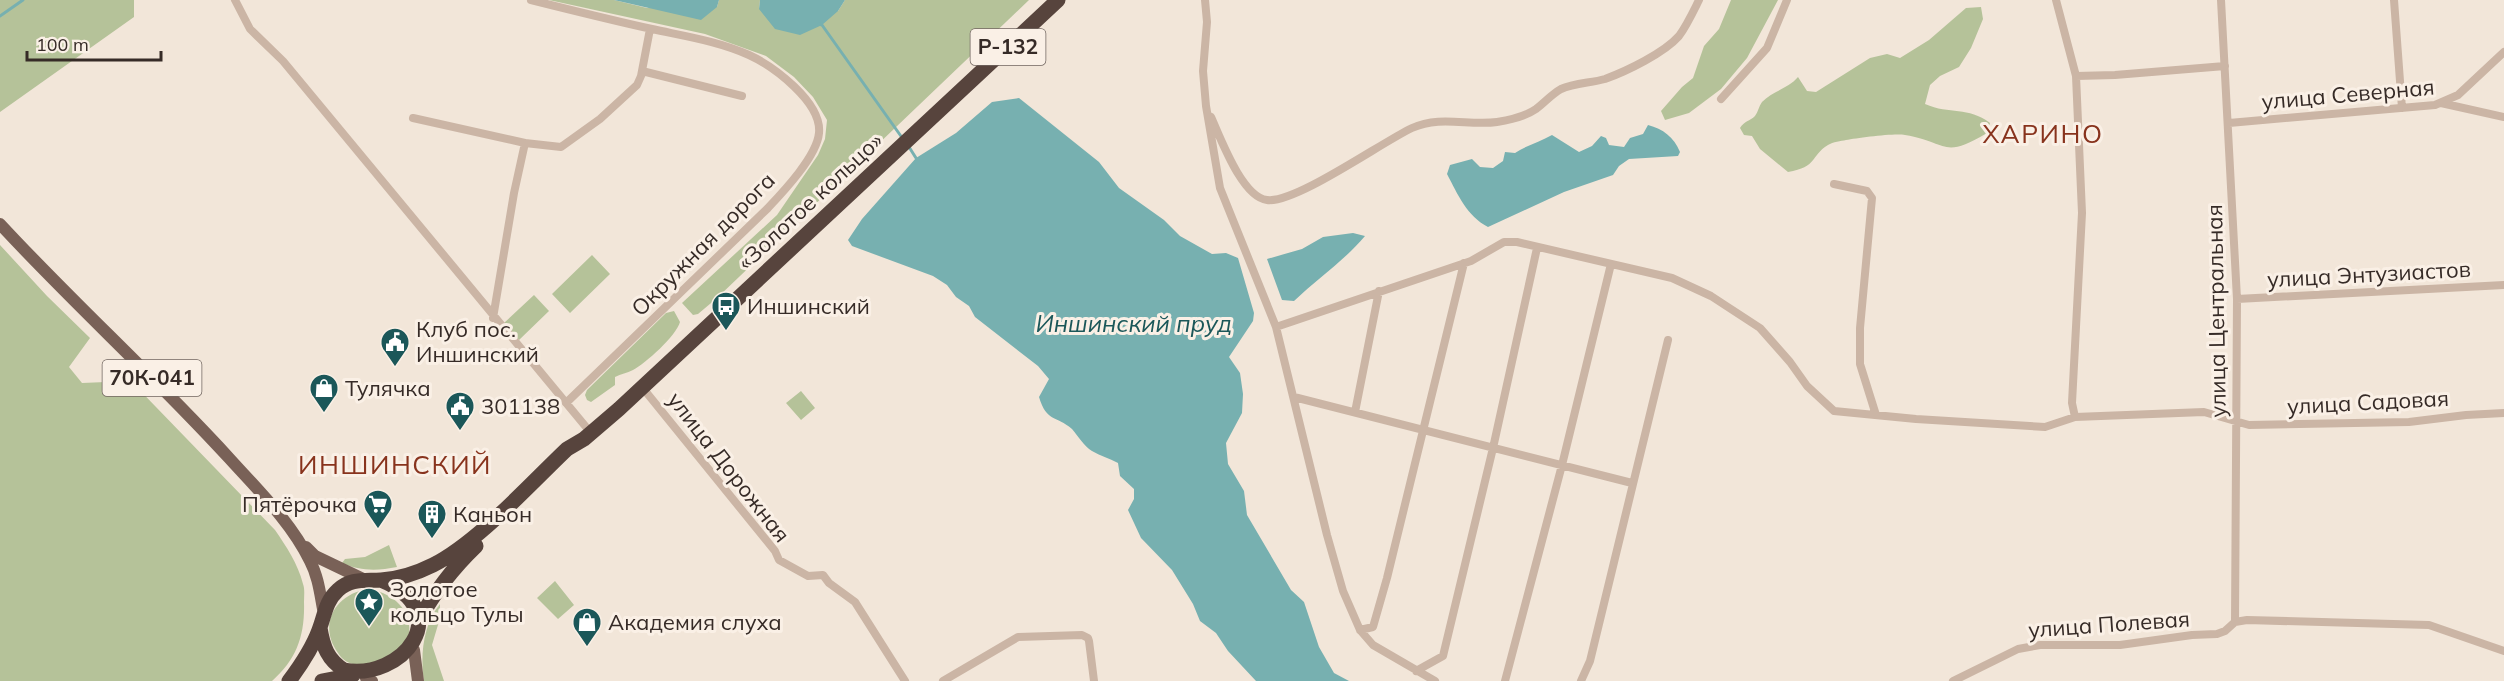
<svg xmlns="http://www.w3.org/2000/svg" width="2504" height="681" font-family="Mulish,sans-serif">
<rect width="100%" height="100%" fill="#f2e6d9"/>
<!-- green -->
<path fill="#b5c299" d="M0 0H134V17L0 112Z
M549 0H614L647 8 717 7 719 0H760L759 9 838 11 845 0H1029L717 298 698 314 693 315 682 303 777 215 818 155 825 139 827 120 813 97 794 77 766 56 705 34Z
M1731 0H1778L1747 58 1721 89 1689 113 1665 120 1661 111 1682 87 1693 78 1704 46 1719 29Z
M1981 7 1983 19 1971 48 1959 67 1940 76 1930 85 1925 104C1950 115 1968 106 1990 123L1987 133C1942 160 1948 142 1905 135 1894 133 1858 138 1846 140 1841 141 1833 142 1828 145 1810 156 1818 167 1788 172L1760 149 1752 136 1744 135 1740 128C1744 121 1750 121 1755 116 1758 112 1759 106 1762 102 1772 91 1788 89 1798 77L1807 91 1816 92 1870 58 1887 54 1900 58 1929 40 1966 8Z
M0 245 47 296 90 338 69 367 82 383 106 382 126 376 275 530C286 546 298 564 303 584 305 589 304 596 304 602 305 635 297 659 272 681H0Z
M592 255 610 274 570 313 552 294Z
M534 295 549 311 519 340 504 323Z
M674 311 680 322C676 336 646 363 633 370 627 373 621 374 615 377V385L591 402 587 400 585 395 587 390 666 313Z
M801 391 815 408 801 420 786 403Z
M389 545 397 567C377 571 360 571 342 563L345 559 365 557Z
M555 581 574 605 558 619 537 598Z
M368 589C393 592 417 613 407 641 404 649 395 656 390 663 378 663 364 666 353 664 347 663 341 658 338 653 317 624 336 594 368 589Z
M440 604V618L432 645 444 681H424C420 656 423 624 440 604Z"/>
<!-- water -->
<path fill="#77b0b0" d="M614 0H719L717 7 701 20Z
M760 0H845L838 11 822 25 800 35 775 29 759 9Z
M1019 98 1099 162 1119 188 1164 220 1180 236 1212 254 1226 253 1238 258 1254 313 1253 321 1229 357 1240 373 1243 394 1242 413 1226 443 1228 464 1244 491 1247 515 1291 590 1304 602 1319 647 1334 673 1349 681H1256L1228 651 1216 633 1200 621 1193 604 1172 570 1141 538 1128 510 1134 499V489L1120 476 1118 463C1109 458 1100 456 1092 451 1084 446 1078 436 1072 429 1056 415 1047 423 1039 397L1049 379 1038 366 975 317 969 306 956 297 947 285 933 276 852 246 848 240 862 219 916 158 956 133 992 102Z
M1648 125C1663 129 1674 137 1680 152L1678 156 1629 159 1619 166 1613 175 1564 192 1488 227C1467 216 1458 195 1447 174L1450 165 1472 159 1480 167 1493 168 1503 161 1505 152 1515 153C1527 145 1540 142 1552 135L1579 152 1592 146 1601 136 1606 138 1609 145 1624 147 1630 138 1643 134Z
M1353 233 1365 236C1344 261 1317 279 1294 301L1282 300 1267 259 1302 249 1323 237Z"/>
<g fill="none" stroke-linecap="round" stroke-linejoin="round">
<!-- stream -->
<path stroke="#77b0b0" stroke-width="3" d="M0 16 23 0
M819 24 822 25 903 139
M909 147 916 158"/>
<!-- street -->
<path stroke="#cbb5a5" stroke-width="8" d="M235 0 250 29 283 61 591 433
M531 0C571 10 611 20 652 29 684 36 718 41 749 55 773 66 822 102 819 133 817 156 784 191 768 208L566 403
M1205 0 1207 22 1203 71 1206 106 1220 188 1276 327 1327 535 1343 591 1360 630 1373 645 1435 681
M2056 0 2076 76 2082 213 2072 403 2075 417
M2221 0 2237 299 2235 622
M2394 0 2402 108
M642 71 742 96
M2076 76 2115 75 2225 66
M1721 99 1767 48 1787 0
M2441 103 2504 117
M1211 117C1221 139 1242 197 1267 200 1295 204 1382 142 1412 128 1440 115 1469 126 1497 122 1510 120 1526 116 1536 109 1544 103 1552 94 1561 89 1574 83 1591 83 1605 79 1627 71 1664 53 1679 36 1687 25 1693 12 1699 0
M413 118 525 143 514 193 493 318
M2229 123 2435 105 2458 95 2504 52
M525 143 561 147 600 119 637 85 641 76 650 29
M1834 184 1867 191 1872 198 1860 328V364L1876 415
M2237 299 2504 285
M1276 327 1471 261 1504 242H1517L1672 278 1711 296 1760 328 1790 362 1807 386 1834 411 1916 419 2045 427 2075 417 2204 412 2249 425 2409 422 2466 415 2504 413
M642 387 775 551 779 560 808 576 823 575 829 583 855 602 905 681
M1294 397 1632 483
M1355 412 1379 291
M2235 622 2247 620 2429 625 2504 651
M1360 630 1373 627 1387 578 1464 263
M1416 671 1443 656 1493 448 1537 248
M943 681 1018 637 1082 635 1088 638 1089 641 1094 681
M1505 681 1562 465 1611 264
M1581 681 1590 661 1668 340
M1953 681 2018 649 2040 645H2120L2192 635 2217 634 2225 631 2235 622"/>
<!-- primary -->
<path stroke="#796157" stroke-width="12" d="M0 224C74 304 155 377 229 458 257 489 292 523 310 561 318 576 320 593 323 609
M306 547 315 556 363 579
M414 650 418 681
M366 678 372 681"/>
<!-- highway -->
<path stroke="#57443d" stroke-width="15" d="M418 621C436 591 451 570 476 546
M320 628C323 647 328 660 344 670 402 681 458 612 381 580
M289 681C301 665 312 649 319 630 325 615 325 602 338 590 351 578 364 581 381 580 398 579 417 573 433 565 478 542 529 485 567 449L584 439 619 409 1058 0
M322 681 353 675"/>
</g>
<!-- icons -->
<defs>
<g id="bus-pin" transform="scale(1.5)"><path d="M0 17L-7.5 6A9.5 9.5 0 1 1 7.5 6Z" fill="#1b5759" stroke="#faf0e6"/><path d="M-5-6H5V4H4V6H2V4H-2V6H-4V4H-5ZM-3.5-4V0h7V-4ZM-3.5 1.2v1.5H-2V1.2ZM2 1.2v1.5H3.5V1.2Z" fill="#fff"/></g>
<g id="civic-pin" transform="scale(1.5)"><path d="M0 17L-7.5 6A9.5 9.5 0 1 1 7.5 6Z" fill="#1b5759" stroke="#faf0e6"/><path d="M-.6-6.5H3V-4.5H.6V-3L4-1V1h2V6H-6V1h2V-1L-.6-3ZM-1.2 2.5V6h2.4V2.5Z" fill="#fff"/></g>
<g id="shop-pin" transform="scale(1.5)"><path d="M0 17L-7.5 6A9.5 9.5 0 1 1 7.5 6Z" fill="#1b5759" stroke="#faf0e6"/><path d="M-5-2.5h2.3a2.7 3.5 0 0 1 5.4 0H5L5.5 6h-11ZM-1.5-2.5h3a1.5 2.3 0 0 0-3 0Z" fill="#fff"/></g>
<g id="supermarket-pin" transform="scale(1.5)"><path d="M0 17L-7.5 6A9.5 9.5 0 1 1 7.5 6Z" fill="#1b5759" stroke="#faf0e6"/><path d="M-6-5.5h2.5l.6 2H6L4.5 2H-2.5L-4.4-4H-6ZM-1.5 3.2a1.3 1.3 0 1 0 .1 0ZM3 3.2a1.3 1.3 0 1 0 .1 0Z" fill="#fff"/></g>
<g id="building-pin" transform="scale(1.5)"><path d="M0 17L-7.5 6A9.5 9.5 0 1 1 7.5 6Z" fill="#1b5759" stroke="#faf0e6"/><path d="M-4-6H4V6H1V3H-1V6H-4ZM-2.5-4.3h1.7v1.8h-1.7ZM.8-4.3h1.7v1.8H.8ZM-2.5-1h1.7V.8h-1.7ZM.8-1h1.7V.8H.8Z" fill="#fff"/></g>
<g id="sight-pin" transform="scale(1.5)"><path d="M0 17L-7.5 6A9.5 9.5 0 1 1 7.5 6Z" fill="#1b5759" stroke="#faf0e6"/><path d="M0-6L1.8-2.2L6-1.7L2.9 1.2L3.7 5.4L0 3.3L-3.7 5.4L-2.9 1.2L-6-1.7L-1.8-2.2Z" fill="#fff"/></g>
</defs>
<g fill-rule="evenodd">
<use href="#bus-pin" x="726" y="306"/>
<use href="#civic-pin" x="395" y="342"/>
<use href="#shop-pin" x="324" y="388"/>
<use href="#civic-pin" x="460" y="406"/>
<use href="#supermarket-pin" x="378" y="504"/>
<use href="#building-pin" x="432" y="514"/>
<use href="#sight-pin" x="369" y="602"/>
<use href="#shop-pin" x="587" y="622"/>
</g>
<g text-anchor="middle" stroke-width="6" stroke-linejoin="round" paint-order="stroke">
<!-- shield labels -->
<g fill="#faf0e6" stroke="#716660" stroke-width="1.5">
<rect x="970.5" y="29" width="75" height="36" rx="4.5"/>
<rect x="102.5" y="360" width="99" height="36" rx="4.5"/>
</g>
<g font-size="21" font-weight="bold" fill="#362b27">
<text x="1008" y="54">Р-132</text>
<text x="152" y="385">70К-041</text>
</g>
<!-- street labels -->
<g font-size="22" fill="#362b27" stroke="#faf0e6">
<text transform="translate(2348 94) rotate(-5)" y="8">улица Северная</text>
<text transform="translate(810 201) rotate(-43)" y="8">«Золотое кольцо»</text>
<text transform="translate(703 244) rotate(-45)" y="8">Окружная дорога</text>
<text transform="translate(2369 274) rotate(-3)" y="8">улица Энтузиастов</text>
<text transform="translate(2216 311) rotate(-91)" y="8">улица Центральная</text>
<text transform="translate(2368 402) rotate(-3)" y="8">улица Садовая</text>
<text transform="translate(729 467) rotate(52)" y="8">улица Дорожная</text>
<text transform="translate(2109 624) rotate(-4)" y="8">улица Полевая</text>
</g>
<!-- poi labels -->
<g font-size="22" fill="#362b27" stroke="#faf0e6" text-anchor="start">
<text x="747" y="314">Иншинский</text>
<text x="416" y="337">Клуб пос.<tspan x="416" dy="25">Иншинский</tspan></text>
<text x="345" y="396">Тулячка</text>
<text x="481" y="414">301138</text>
<text x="357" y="512" text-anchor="end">Пятёрочка</text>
<text x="453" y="522">Каньон</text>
<text x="390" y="597">Золотое<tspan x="390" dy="25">кольцо Тулы</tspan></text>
<text x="608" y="630">Академия слуха</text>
</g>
<!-- water labels -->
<g font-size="24" font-style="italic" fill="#1b5759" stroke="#faf0e6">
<text x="1134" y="332">Иншинский пруд</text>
</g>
<!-- quarter labels -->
<g font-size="26" letter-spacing="1.5" fill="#88331d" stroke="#faf0e6">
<text x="2043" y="143">ХАРИНО</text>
<text x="395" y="474">ИНШИНСКИЙ</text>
</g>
</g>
<!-- scale -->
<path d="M27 51v9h134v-9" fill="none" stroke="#362b27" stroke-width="3"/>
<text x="36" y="51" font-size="18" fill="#362b27" stroke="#faf0e6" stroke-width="4.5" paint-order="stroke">100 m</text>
</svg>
